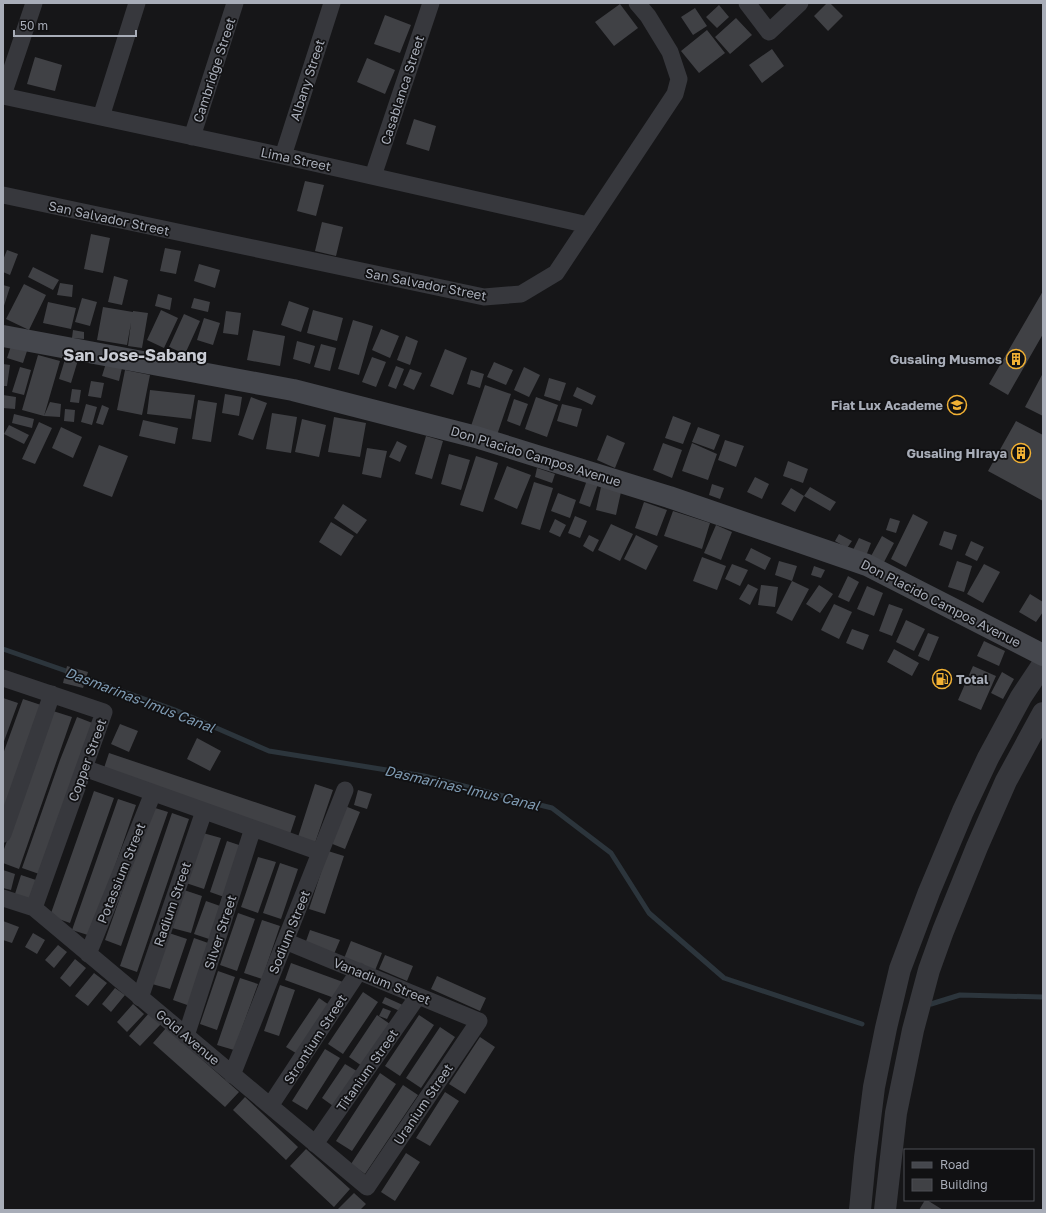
<svg xmlns="http://www.w3.org/2000/svg" width="1046" height="1213" font-family="'Golos Text',sans-serif">
<rect width="100%" height="100%" fill="#161618"/>
<g fill="none" stroke-linecap="round" stroke-linejoin="round">
<!-- stream -->
<path stroke="#2c353c" stroke-width="5" d="M3 649 72 673
M80 676 175 710 269 751 424 776 552 808 611 853 649 913 724 978 862 1024
M931 1004 960 995 1043 997"/>
</g>
<!-- building -->
<path fill="#404145" d="M827 3H830L843 16 828 31 814 16Z
M620 4 638 28 614 46 595 22Z
M719 5 729 17 717 28 706 17Z
M695 8 707 26 693 35 681 17Z
M385 15 411 25 400 53 374 44Z
M736 18 752 35 730 54 715 37Z
M707 30 725 53 699 73 681 51Z
M772 49 784 66 762 83 749 65Z
M35 57 62 65 55 91 27 84Z
M367 58 395 70 385 94 357 82Z
M414 119 436 126 429 151 406 144Z
M305 181 324 185 316 216 297 211Z
M322 222 343 227 336 256 315 251Z
M91 234 110 238 103 273 84 269Z
M165 248 181 251 176 274 160 271Z
M7 250 18 254 10 275 3 272V260Z
M199 264 220 270 215 288 194 281Z
M33 267 59 280 53 290 28 277Z
M114 276 128 280 122 305 108 302Z
M60 283 73 285 72 297 57 295Z
M24 284 46 295 29 330 6 319Z
M3 285 10 287 3 309Z
M1043 291V334L1008 395 989 384Z
M158 294 172 298 170 310 155 306Z
M82 298 97 302 90 326 75 322Z
M194 298 210 302 208 312 191 308Z
M289 301 309 308 301 332 281 325Z
M48 302 76 308 71 329 43 323Z
M103 307 133 312V311L148 313 142 348 128 346 131 323 127 345 97 340Z
M161 310 178 318 164 348 147 340Z
M313 310 343 318 337 341 307 333Z
M226 311 241 313 238 335 223 333Z
M184 314 200 321 185 354 169 347Z
M204 318 220 323 213 345 197 340Z
M353 320 373 326 359 375 338 369Z
M381 329 399 336 390 358 372 350Z
M73 330 84 332V339L72 338Z
M253 330 285 336 280 366 247 360Z
M406 336 418 341 410 365 397 360Z
M297 341 315 346 310 364 293 359Z
M321 344 336 348 330 371 314 367Z
M11 346 27 351 23 363 7 358Z
M445 349 467 358 453 395 430 386Z
M38 355 60 361 44 416 22 410Z
M66 356 78 360 71 383 59 379Z
M372 357 386 362 376 387 362 382Z
M494 362 513 370 506 385 487 377Z
M106 363 122 368 119 381 102 376Z
M3 364 10 365 7 386H3Z
M396 366 404 369 396 389 388 386Z
M20 367 31 370 24 395 12 392Z
M524 367 540 375 529 397 514 390Z
M410 369 422 373 414 390 403 385Z
M125 370 150 375 142 415 117 410Z
M471 370 484 374 480 388 467 384Z
M1043 373V416L1025 407Z
M549 378 566 383 560 401 544 396Z
M91 381 104 383 101 398 88 396Z
M485 385 511 394 497 435 471 426Z
M577 387 596 396 592 405 573 396Z
M72 389 81 390 79 403 70 402Z
M150 390 195 395 191 419 147 414Z
M225 394 242 397 239 416 222 413Z
M3 395 16 397 15 409 3 408Z
M251 397 267 403 253 440 238 435Z
M536 397 558 405 547 437 525 429Z
M514 399 528 404 520 426 507 421Z
M198 400 217 403 211 442 192 439Z
M50 402 61 404 60 417 44 416Z
M86 404 97 407 92 425 81 422Z
M562 404 582 409 577 427 557 421Z
M102 405 109 408 103 425 96 423Z
M65 409 75 410 74 422 64 421Z
M272 413 297 417 291 453 266 449Z
M14 414 34 419 32 428 12 423Z
M673 416 691 423 683 444 665 438Z
M334 417 366 423 360 457 328 452Z
M302 419 326 425 319 457 295 452Z
M143 420 178 428 175 444 139 436Z
M1016 421 1043 435V501L988 471Z
M39 422 52 428 35 464 22 459Z
M9 425 29 435 24 444 4 434Z
M61 427 82 437 73 458 52 448Z
M698 427 720 435 714 450 692 442Z
M607 435 625 443 615 468 597 460Z
M426 436 443 441 432 479 415 474Z
M725 440 744 446 736 467 718 460Z
M397 441 407 446 400 462 389 457Z
M663 443 682 450 672 478 653 470Z
M692 443 717 454 708 480 682 471Z
M99 445 128 456 112 497 83 486Z
M367 448 387 451 381 478 362 474Z
M449 454 470 460 461 490 441 484Z
M476 456 498 463 483 512 460 505Z
M788 461 808 469 803 483 783 476Z
M507 466 531 475 517 509 494 499Z
M537 468 555 474 552 483 535 477Z
M755 477 769 484 762 499 747 492Z
M587 480 598 484 590 507 579 503Z
M534 482 553 488 540 530 521 524Z
M712 484 724 488 720 499 709 495Z
M601 487 621 492 616 515 596 510Z
M810 487 836 502 830 511 804 496 795 512 781 504 791 488 804 496Z
M558 493 576 500 570 518 551 511Z
M644 502 667 510 657 536 635 528Z
M343 504 367 520 357 534 334 518Z
M673 511 710 523 702 549 664 536Z
M913 514 928 522 906 567 891 559Z
M575 516 587 521 580 538 568 533Z
M890 518 900 521 896 533 886 530Z
M555 519 566 525 560 537 549 532Z
M331 522 354 536 341 556 319 542Z
M611 524 633 534 620 561 598 550Z
M716 525 732 532 721 560 704 553Z
M944 531 957 535 952 550 939 545Z
M839 534 852 541 847 548 835 541Z
M589 535 599 540 593 552 583 546Z
M636 535 658 546 646 570 624 559Z
M882 536 894 543 883 564 870 558Z
M859 538 871 543 866 556 853 550Z
M971 541 984 547 977 561 965 555Z
M751 548 771 558 765 570 745 560Z
M702 557 726 566 717 590 693 581Z
M779 561 797 566 792 581 775 575Z
M957 561 972 566 964 592 948 587Z
M732 564 748 570 740 586 725 579Z
M984 564 1000 572 983 603 967 594Z
M814 566 825 570 821 578 811 575Z
M848 576 859 582 849 602 838 597Z
M792 581 809 589 792 621 776 613Z
M748 584 758 589 750 605 739 599Z
M761 585 778 587 775 607 758 605Z
M819 585 833 594 820 613 806 604Z
M867 586 883 593 874 616 857 609Z
M1030 594 1043 602V612L1036 622 1019 612Z
M834 604 852 612 839 639 821 630Z
M889 604 903 609 892 636 879 631Z
M906 620 925 629 914 651 896 642Z
M852 629 869 635 863 650 846 643Z
M928 633 939 637 929 661 918 656Z
M984 641 1005 651 999 666 977 656Z
M894 649 919 663 912 676 887 662Z
M67 666 88 672 83 688 63 683Z
M973 666 996 676 981 710 958 700Z
M1002 672 1014 679 1003 699 991 693Z
M3 698 18 703 3 744Z
M23 699 41 705 3 815V754Z
M53 711 72 717 19 869 3 863V852Z
M77 717 95 724 42 875 22 868 60 760Z
M120 724 138 731 129 752 111 744Z
M197 738 221 751 210 771 187 759Z
M109 753 296 816 290 834 103 771Z
M315 784 333 790 315 843 298 837Z
M358 790 372 794 367 809 354 805Z
M94 791 114 798 70 923 50 916Z
M118 799 136 805 91 936 72 930Z
M345 806 360 812 345 849 330 843Z
M152 807 168 812 121 946 105 940Z
M172 813 189 819 137 972 120 966Z
M203 833 221 838 204 889 186 883Z
M227 841 245 847 227 898 210 892Z
M328 851 344 856 325 914 309 909Z
M258 857 276 862 258 913 241 907Z
M280 863 298 869 281 919 263 913Z
M3 870 15 874 11 890 3 888Z
M21 875 39 881 32 902 14 897Z
M184 890 202 896 191 933 172 928Z
M206 901 223 907 212 940 194 934Z
M238 913 255 919 237 971 220 965Z
M262 920 280 926 262 979 244 973Z
M3 921 19 927 12 943 3 940Z
M310 930 340 940 334 954 305 944Z
M33 933 45 940 37 954 25 947Z
M169 933 187 939 170 989 152 984Z
M194 938 211 944 190 1006 173 1000Z
M351 941 382 953 374 973 343 961Z
M58 945 67 952 54 968 45 960Z
M385 955 413 966 407 981 379 969Z
M75 959 86 968 70 987 60 978Z
M291 963 343 982 337 999 285 980Z
M218 971 235 977 217 1030 200 1024Z
M94 973 107 983 88 1006 75 996Z
M437 976 486 998 480 1011 431 989Z
M240 978 258 984 234 1050 217 1045Z
M280 985 295 990 279 1036 264 1031Z
M115 988 125 995 111 1012 102 1004Z
M363 992 378 1002 343 1054 328 1044Z
M385 997 405 1006 402 1012 382 1003Z
M319 998 332 1007 299 1055 286 1047Z
M133 1004 144 1014 127 1032 117 1022Z
M383 1008 391 1011 387 1019 379 1016Z
M149 1013 161 1024 140 1046 129 1036Z
M377 1015 390 1024 362 1066 349 1057Z
M419 1015 434 1025 400 1076 385 1066Z
M440 1027 455 1037 421 1088 406 1078Z
M166 1028 239 1092 225 1107 153 1043Z
M480 1037 495 1047 465 1094 449 1084Z
M325 1049 340 1058 307 1110 292 1101Z
M345 1064 360 1073 336 1108 322 1098Z
M380 1073 396 1084 352 1151 336 1141Z
M403 1085 418 1095 365 1174 351 1164Z
M445 1092 459 1101 430 1146 416 1138Z
M245 1097 298 1147 286 1160 233 1110Z
M306 1149 350 1189 334 1207 290 1166Z
M406 1153 420 1162 395 1201 381 1192Z
M354 1193 366 1204 360 1210H337Z
M925 1200H927L943 1210H919Z"/>
<g fill="none" stroke-linecap="round" stroke-linejoin="round">
<!-- minor -->
<path stroke="#37383d" stroke-width="17" d="M747 3 769 32 800 3
M3 95 34 3
M3 96 283 156 588 225
M101 117 137 3
M192 137 235 3
M283 156 332 3
M373 176 431 3
M3 195 484 297 521 294 556 273 675 94 679 79 670 52 648 16 637 3
M3 678 104 712 34 908
M84 768 320 852
M3 834 52 694
M3 898 34 908 367 1187 479 1021 285 941
M88 954 153 793
M140 998 204 811
M186 1036 253 828
M232 1075 345 790
M270 1106 359 971
M315 1144 418 996"/>
<!-- tertiary -->
<path stroke="#37383d" stroke-width="22" d="M860 1210 865 1158 874 1087 886 1028 900 969 929 892 963 811 988 758 1021 697 1043 664
M885 1210 896 1113 913 1030 929 970 943 931 977 847 1006 781 1043 713"/>
<!-- secondary -->
<path stroke="#45474d" stroke-width="22" d="M3 336 293 390 476 437 669 497 867 565 1043 655"/>
</g>
<!-- icons -->
<defs>
<g id="building-ring" transform="scale(1)"><circle r="9.5" fill="#111113" stroke="#f2b134" stroke-width="1.5"/><path d="M-4-6H4V6H1V3H-1V6H-4ZM-2.5-4.3h1.7v1.8h-1.7ZM.8-4.3h1.7v1.8H.8ZM-2.5-1h1.7V.8h-1.7ZM.8-1h1.7V.8H.8Z" fill="#f2b134"/></g>
<g id="school-ring" transform="scale(1)"><circle r="9.5" fill="#111113" stroke="#f2b134" stroke-width="1.5"/><path d="M0-5L7-2L0 1L-7-2ZM-4 1L0 2.5L4 1V4Q0 6-4 4Z" fill="#f2b134"/></g>
<g id="fuel-ring" transform="scale(1)"><circle r="9.5" fill="#111113" stroke="#f2b134" stroke-width="1.5"/><path d="M-5.5-6h7V0h2V4h1.3V-2.5L3-4.5l.8-.8L6-3V5H2.5V1h-1V6h-7ZM-4.2-4.7v3.2H.2V-4.7Z" fill="#f2b134"/></g>
</defs>
<g fill-rule="evenodd">
<use href="#building-ring" x="1016" y="359"/>
<use href="#school-ring" x="957" y="405"/>
<use href="#building-ring" x="1021" y="453"/>
<use href="#fuel-ring" x="942" y="679"/>
</g>
<g text-anchor="middle" stroke-width="3.5" stroke-linejoin="round" paint-order="stroke">
<!-- street labels -->
<g font-size="13" fill="#a8adb8" stroke="#111113">
<text transform="translate(214 70) rotate(-72)" y="5">Cambridge Street</text>
<text transform="translate(307 80) rotate(-72)" y="5">Albany Street</text>
<text transform="translate(402 90) rotate(-72)" y="5">Casablanca Street</text>
<text transform="translate(296 159) rotate(12)" y="5">Lima Street</text>
<text transform="translate(109 218) rotate(12)" y="5">San Salvador Street</text>
<text transform="translate(426 284) rotate(11)" y="5">San Salvador Street</text>
<text transform="translate(536 456) rotate(17)" y="5">Don Placido Campos Avenue</text>
<text transform="translate(941 603) rotate(27)" y="5">Don Placido Campos Avenue</text>
<text transform="translate(87 760) rotate(-70)" y="5">Copper Street</text>
<text transform="translate(121 873) rotate(-68)" y="5">Potassium Street</text>
<text transform="translate(172 904) rotate(-71)" y="5">Radium Street</text>
<text transform="translate(220 932) rotate(-72)" y="5">Silver Street</text>
<text transform="translate(289 932) rotate(-68)" y="5">Sodium Street</text>
<text transform="translate(382 981) rotate(22)" y="5">Vanadium Street</text>
<text transform="translate(188 1037) rotate(40)" y="5">Gold Avenue</text>
<text transform="translate(315 1039) rotate(-57)" y="5">Strontium Street</text>
<text transform="translate(367 1070) rotate(-55)" y="5">Titanium Street</text>
<text transform="translate(423 1104) rotate(-56)" y="5">Uranium Street</text>
</g>
<!-- poi labels -->
<g font-size="13" font-weight="bold" fill="#a8adb8" stroke="#111113" text-anchor="end">
<text x="1002" y="364">Gusaling Musmos</text>
<text x="943" y="410">Fiat Lux Academe</text>
<text x="1007" y="458">Gusaling HIraya</text>
<text x="956" y="684" text-anchor="start">Total</text>
</g>
<!-- water labels -->
<g font-size="14" font-style="italic" fill="#7f9bb3" stroke="#111113">
<text transform="translate(140 700) rotate(21)" y="5">Dasmarinas-Imus Canal</text>
<text transform="translate(462 788) rotate(13)" y="5">Dasmarinas-Imus Canal</text>
</g>
<!-- district labels -->
<g font-size="17" font-weight="bold" fill="#c9ccd4" stroke="#111113">
<text x="135" y="361">San Jose-Sabang</text>
</g>
</g>
<!-- border -->
<rect width="1046" height="1213" fill="none" stroke="#a8adb8" stroke-width="8"/>
<!-- legend -->
<rect x="904" y="1149" width="130" height="52" fill="#111113" stroke="#4d4f55"/>
<rect x="912" y="1162" width="20" height="6" fill="#45474d" stroke="#4d4f55"/>
<text x="940" y="1169" font-size="12" fill="#a8adb8">Road</text>
<rect x="912" y="1179" width="20" height="12" fill="#404145" stroke="#4d4f55"/>
<text x="940" y="1189" font-size="12" fill="#a8adb8">Building</text>
<!-- scale -->
<path d="M14 30v6h122v-6" fill="none" stroke="#a8adb8" stroke-width="2"/>
<text x="20" y="30" font-size="12" fill="#a8adb8" stroke="#111113" stroke-width="3" paint-order="stroke">50 m</text>
</svg>
